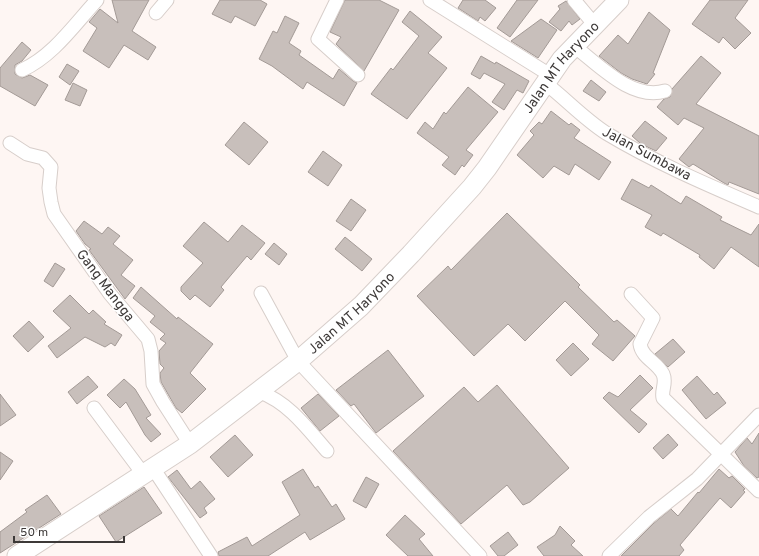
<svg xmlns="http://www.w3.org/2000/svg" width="759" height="556" font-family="Overpass,sans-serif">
<rect width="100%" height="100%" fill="#fef6f3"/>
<!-- building -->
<path fill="#c8bfbb" stroke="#a39a96" d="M112 0H149L132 31 156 47 148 60 124 45 109 68 83 51 97 28 89 22 100 9 118 23Z
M220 0H260L267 4 255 26 235 16 231 23 212 14Z
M345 0H379L399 10 364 71 336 44 341 37 330 32Z
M463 0H485L496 8 485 21 480 17 478 21 458 8Z
M517 0H538L510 37 497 28Z
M710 0H748L735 18 751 33 735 49 723 37 719 43 692 24Z
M566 1 580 19 572 25 569 21 561 31 549 22 560 9 558 6Z
M410 11 442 37 428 53 447 68 407 119 371 94 391 68 393 70 419 36 402 22Z
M649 12 670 30 653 73 655 74 647 84 632 79 621 73 599 56 618 35 628 44Z
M285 16 299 23 289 43 301 51 299 55 333 79 339 69 353 81 357 83 344 106 307 82 303 89 272 66 259 59 273 31 277 33Z
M541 19 557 30 538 58 511 41Z
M22 42 31 50 22 61 15 65V74L22 78 30 75 48 85 35 106 0 86V68Z
M481 56 495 64 496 62 529 81 523 93 517 90 504 110 492 102 505 84 484 73 480 79 471 74Z
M701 56 721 73 696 104 759 136V194L729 182 728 185 724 183 693 164 689 167 679 159 704 128 684 118 678 125 657 107 664 99 670 97 672 89Z
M67 64 79 71 70 85 59 77Z
M591 80 606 92 599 101 583 91Z
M73 83 87 90 80 106 65 100Z
M468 87 498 112 466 150 473 155 464 167 462 165 455 175 442 165 449 157 417 133 425 122 433 129 444 112 446 114Z
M551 111 569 125 571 123 580 130 574 138 611 162 599 180 575 164 569 175 554 166 543 178 517 155 534 135 530 131 539 122 542 124Z
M645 121 667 138 656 151 641 144 632 136Z
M244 122 268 142 249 165 225 145Z
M323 151 342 165 328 186 308 172Z
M632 179 649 188 651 185 681 204 686 196 722 217 720 220 751 235 759 224V267L731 247 714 269 699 257 700 255 663 233 661 236 645 227 652 215 621 199Z
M351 199 366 210 351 231 336 221Z
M507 213 580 285 578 287 614 322 617 320 635 336 613 361 592 344 599 335 565 301 525 341 508 324 474 356 417 296 448 266 451 270Z
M84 221 102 234 108 227 120 236 113 244 133 260 121 275 135 286 125 299 89 250 91 249 85 244 76 231Z
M204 222 228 242 242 225 265 243 251 260 247 256 221 287 224 290 210 307 195 295 190 300 181 291V287L203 263 183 246Z
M345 237 372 259 362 271 335 249Z
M274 243 287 254 279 265 265 254Z
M55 263 65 269 53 287 44 281Z
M141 287 177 319 178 317 213 344 190 373 206 389 182 413 176 408 161 382 160 373 164 368 160 364 159 351 166 343 160 339 165 334 150 322 155 316 133 298Z
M70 295 89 314 93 310 106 322 104 324 122 335 115 346 111 343 105 347 85 337 57 358 48 346 71 328 53 311Z
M29 321 44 337 28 352 13 336Z
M673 339 685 352 668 367 655 354Z
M573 343 589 359 571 376 556 360Z
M388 350 424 396 376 433 354 404 351 406 336 390Z
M640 375 653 388 630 410 647 424 639 433 603 398 609 392 618 397Z
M88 376 98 387 77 404 68 392Z
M697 376 714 395 717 392 726 403 706 419 682 390Z
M124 379 135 389 151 415 146 418 161 434 151 442 145 435 126 402 120 408 107 395Z
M497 385 569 468 530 502 523 505 507 485 461 524 393 451 464 387 478 402Z
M0 394 16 415 0 426Z
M318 394 339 416 320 431 301 408Z
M759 433V477L757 478 744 466 735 452 747 438 752 444Z
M668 434 678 445 663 459 653 448Z
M235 435 253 455 228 477 210 457Z
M0 452 13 461 0 480Z
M303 469 315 488 318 486 332 507 336 504 345 519 310 540 305 532 268 556H219L218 552 247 537 252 546 300 515 282 482Z
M719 469 729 478 732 476 745 489 743 490 745 492 731 508 720 498 680 545 684 550 679 556H621L654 523 671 509 678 516 698 492 699 493Z
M177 470 191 489 200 481 215 499 204 508 207 513 200 518 168 477Z
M366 477 379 484 366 508 353 501Z
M144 487 162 513 116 542 99 516Z
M47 495 61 514 0 553V532L27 512 25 510Z
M405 515 425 534 419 539 433 556H408L386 535Z
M560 526 575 541 571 545 583 556H544L537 547 555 535Z
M508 532 518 545 504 556H498L490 546Z"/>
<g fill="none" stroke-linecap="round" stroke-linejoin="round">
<!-- street casing -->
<g stroke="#d7ceca" stroke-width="15">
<path id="street" d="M337 0 318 39 358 75
M430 0 550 75
M574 0 594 24
M156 13 167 0
M574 46C599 65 632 101 665 91
M22 70C53 56 74 25 97 0
M545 83C566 99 583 118 606 133 654 162 708 185 759 207
M10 143 27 154 43 158 51 167 49 188 51 202 54 214 110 294 148 339 151 351 153 384 163 402 190 444
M261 293 298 361 480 556
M631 294 653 318 640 344C642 358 657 362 663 374 667 383 661 390 663 398L759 491
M260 392C289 403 307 428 327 451
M94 408 144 475
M153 468 211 556
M609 556 649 517 697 479 759 415"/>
</g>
<!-- secondary casing -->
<g stroke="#d7ceca" stroke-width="21">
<g id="secondary">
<path id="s1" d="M17 556 190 444 298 361 361 306 411 254 472 187 487 168 562 59 619 0"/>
</g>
</g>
<!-- street -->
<use href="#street" stroke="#fff" stroke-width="13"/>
<!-- secondary -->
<use href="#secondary" stroke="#fff" stroke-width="19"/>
</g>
<g text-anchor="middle" stroke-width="3" stroke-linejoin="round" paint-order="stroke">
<!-- street labels -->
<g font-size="14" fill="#3d3938" stroke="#fff">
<text dy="5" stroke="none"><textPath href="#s1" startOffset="738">Jalan MT Haryono</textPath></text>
<text transform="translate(647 153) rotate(28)" y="5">Jalan Sumbawa</text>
<text transform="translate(106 285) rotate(53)" y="5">Gang Mangga</text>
<text dy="5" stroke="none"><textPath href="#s1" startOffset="414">Jalan MT Haryono</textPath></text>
</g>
</g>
<!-- scale -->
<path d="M14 536v6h110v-6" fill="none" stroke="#3d3938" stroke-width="2"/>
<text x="20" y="536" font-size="12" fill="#3d3938" stroke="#ffffff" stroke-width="3" paint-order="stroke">50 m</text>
</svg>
